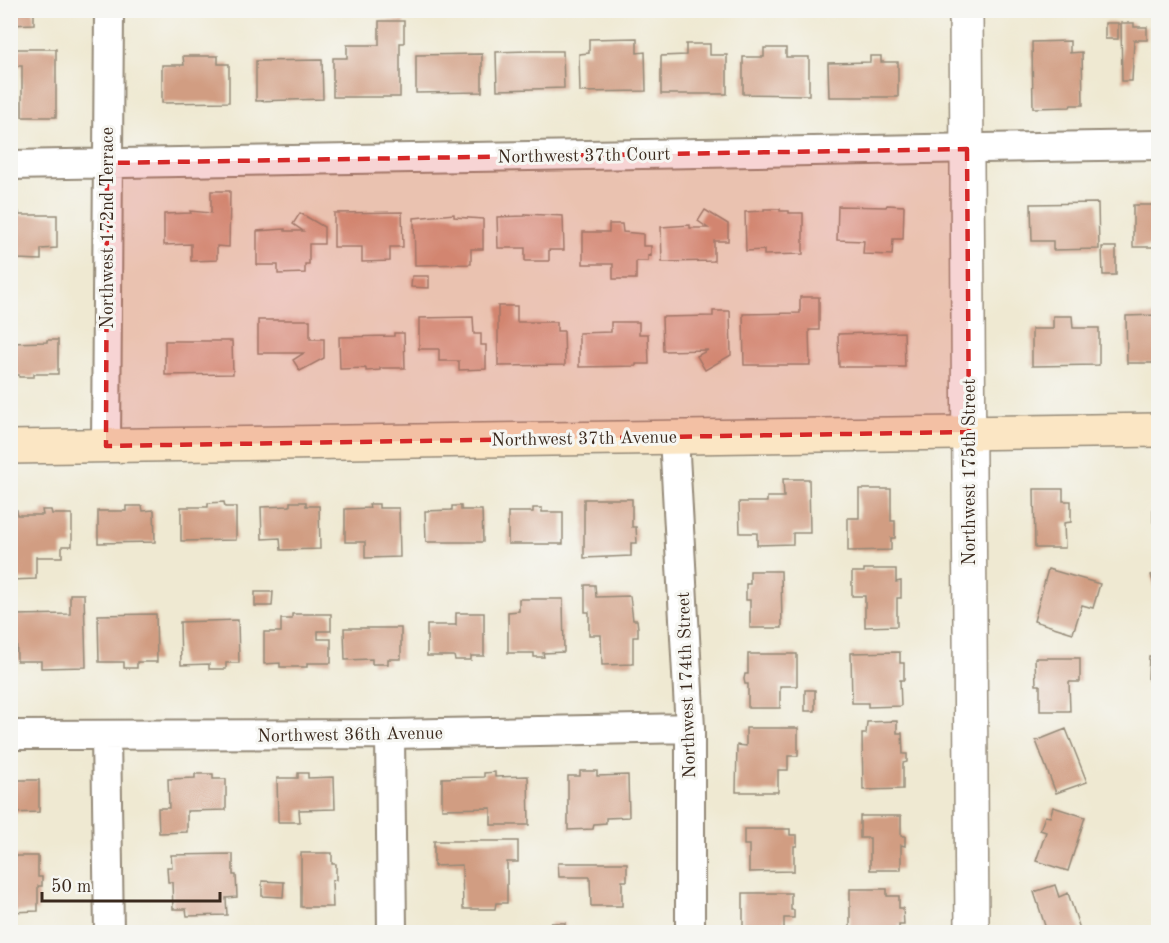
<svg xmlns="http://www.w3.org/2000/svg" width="1169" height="943" font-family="'Old Standard TT',serif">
<rect width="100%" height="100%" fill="#f6f6f2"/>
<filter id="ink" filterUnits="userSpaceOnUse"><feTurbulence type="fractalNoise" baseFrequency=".0167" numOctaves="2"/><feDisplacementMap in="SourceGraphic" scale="12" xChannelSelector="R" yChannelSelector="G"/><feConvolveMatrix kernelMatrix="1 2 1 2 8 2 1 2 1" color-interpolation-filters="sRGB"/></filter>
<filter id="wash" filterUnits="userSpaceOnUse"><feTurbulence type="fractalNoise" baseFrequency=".008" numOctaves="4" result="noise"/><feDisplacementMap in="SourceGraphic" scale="24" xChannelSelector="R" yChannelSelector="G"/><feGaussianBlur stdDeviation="1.35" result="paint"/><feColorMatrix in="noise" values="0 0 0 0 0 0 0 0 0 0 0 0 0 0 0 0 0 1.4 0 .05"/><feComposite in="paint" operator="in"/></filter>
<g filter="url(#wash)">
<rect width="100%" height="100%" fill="#efe9d2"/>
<g id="blocks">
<!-- building -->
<path fill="#d19d82" d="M10 10H34V24L10 25Z
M1034 10H1101V14H1034Z
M379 21H404V43H400V97H333V58H347V45H379Z
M1105 23H1118V39H1105Z
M1121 23H1134V27H1147V40H1134L1132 81H1122Z
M637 38V53L645 52 646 91 580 92 579 54 589 53V39Z
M1155 40H1158V106H1156Z
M1070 41V53L1082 52 1083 105H1071L1070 107 1033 108 1032 42Z
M686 44H710V55H727V94H661V56L686 55Z
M764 48H786V57H809V95L743 94V57H764Z
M14 49H56V117H22V66H14Z
M529 51H563L564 88 497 90 496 52Z
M482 54V92L416 93V55Z
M183 56H218V64H229V102L162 103V65H184Z
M870 56H881V62H898V97H829L828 63 870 62Z
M322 60 323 99 256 101V61Z
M211 191H230L229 247 217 246V260L191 261V244L164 245V214L191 213 190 211 211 213Z
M1098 203 1099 249 1053 250V241H1032L1031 204Z
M887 205 904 206 903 239H893L892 255 863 254 864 241 837 240 838 206 886 207Z
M1133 205H1158V247H1133Z
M764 209H780V211H789V213H803V254L764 255V250L746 251 745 212 764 211Z
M705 210 728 224V241H714V261L662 262 661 227 690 225V228H708L698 221Z
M10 212H19V215H57V248L41 249V260L17 259V249H10Z
M402 212 403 247H390V261L362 262V247H334V213Z
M300 213 324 227V244H309V264H305V273L278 274V265H257V231L285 229V231H303L293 224Z
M454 214V217L483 219V249H471V264L415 265 414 218Z
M525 214 563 216 564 250H549V261H525V248H498L497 217 525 216Z
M609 224H622L623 232 643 234V246H651V256L648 255V261H636V279H613V264H583V232H609Z
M1102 247H1116V275H1103Z
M412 276H429V288L411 287Z
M800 297H819V330H809L810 365H744L743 314 800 313Z
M498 306H517V322H557V331H564L565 365 498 366Z
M713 311H730L731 355 705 370 697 356 708 350 663 351 662 317 713 316Z
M1158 315V363H1127L1126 316Z
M1053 316H1072L1073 328H1099V365L1032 366V329H1053Z
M473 317 474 334H481V345H486V369L459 370V361H439V349H419V318Z
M258 320H310V339H324V358L300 371 293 360 304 353H258Z
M611 322H639V334H648L649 364H636V366L579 367V333L611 332Z
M904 332 905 367H839L838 334Z
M394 333H404L405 368H380V370L366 371V368L340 369 339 337 394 336Z
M47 340H58V374H34V377H19V375H10V343L47 342Z
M165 341H232L233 374 165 375Z
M783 479H809L810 533H793V544L757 545V533H740L739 502H767V497H784Z
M859 489H891V521H895V538H891V550L848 551V518H859Z
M1034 489H1063V501H1071V522L1064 523 1065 548H1035Z
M584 499H632V527H636L637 543H631V556L584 558Z
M1153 500H1158V522H1153Z
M224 502 225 507H236V540L181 541V507H208V503Z
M290 502H306V506H319L320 549 281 550 280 538 262 539 261 507 290 506Z
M369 504H379V508H399L400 557 365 558V542H345V509L370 508Z
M126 506H142L143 511 154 510 155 542 98 543V511H126Z
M452 506H461V510H482L483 542H426L425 511 452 510Z
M533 508H542V512H563V544H508V512H533Z
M10 510H17V515H43L42 510H51L52 514H72V546H62V557H36V579L10 580Z
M864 569H896V582L901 581V598H897V626L865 627V596H852V572H864Z
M1048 569 1100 584 1093 608 1082 605 1073 633 1034 621Z
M750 571H781L782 628H750V600H746V584H750Z
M1158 573V597L1151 575Z
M585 585H595L596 597 630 596 633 620H637L638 628V637H633V664L602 665 601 635H589V612H585Z
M255 592H273L272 606H255Z
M70 594H84L86 667 41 668V661H17L16 615 70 614Z
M519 599H563L564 652 543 653 544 657H534V653H508V612L519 611Z
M456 613H484V656H471V660H455L454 656H427V625H456Z
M156 614 157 662H137V668H124V662H99L98 615Z
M292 614H331V631H318V639H331V663H307V667H280V663L264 664V632H281V619H292Z
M238 620 239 663H226V669H209V664L181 665 180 622Z
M344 628H401V659H388V664H372V659L345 660Z
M900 652V663H904V680H900L901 706 868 707V703H852L851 653Z
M748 654H797V686H780V708H748V684H745L744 679 745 674H748Z
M1149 656H1158V680H1148Z
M1035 658H1080V682H1069L1070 711H1040V685H1036Z
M805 690H815V711H805Z
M897 721V733H902L903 754H907V762L903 763V789L863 790 862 734H866L867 722Z
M746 728H798V756H788V770H778V792H736L737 745 746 746Z
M1066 729 1087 782 1056 793 1036 741Z
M580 771H597V776L628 775 629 817 606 818V823L594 824 593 829 568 830V776H580Z
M495 772V777L528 776 529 825H491V808L442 809V778L484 777V773Z
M298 773H308V778L334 777 335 809 299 810 300 822H278L277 778H298Z
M195 774H213V779H226V810L187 811V832L159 833 158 808H169L168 779 195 778Z
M10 780H39V812L10 813Z
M1053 807 1085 817 1068 871 1036 861 1046 832 1040 830 1045 816 1050 817Z
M860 816H901V836H905V846L901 845V870H870V838H860Z
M744 829H790V835H797V846H794V871L749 872V845H744Z
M434 841H518V862H507V903H496L495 909H463L462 865 434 866Z
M301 853H332V864H336V880L332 881 333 907H301Z
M233 854V875H236L237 897 226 898 227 915 187 916 186 909H173L172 882H168L167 867H172L171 855Z
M10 856H38V877H42V886H38V911L10 912Z
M558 863H627V881H622V906H591L590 877H559Z
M262 881 284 882 283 897 262 896Z
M1055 885 1059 897 1068 893 1081 932H1047L1034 892Z
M850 889H887V896H899V908H903L904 925H899V932H850Z
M743 893H791V910H794V918H784V930H794V932H752V928H743Z
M550 923H565V932H550Z"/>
</g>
</g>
<g filter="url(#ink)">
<use href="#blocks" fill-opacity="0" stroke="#958a78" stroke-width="1.5"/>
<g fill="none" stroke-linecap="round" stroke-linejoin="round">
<!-- minor casing -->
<g stroke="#958a78" stroke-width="32">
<path id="minor" d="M10 165 1158 145
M674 437 690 728V932
M106 446 109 10
M390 734 392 932
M10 735 390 734 690 728
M106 735 109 932"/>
</g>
<!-- tertiary casing -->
<g stroke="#958a78" stroke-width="36">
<path id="tertiary" d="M966 10 972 932"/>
</g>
<!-- secondary casing -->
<g stroke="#958a78" stroke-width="36">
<path id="secondary" d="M10 447 1158 430"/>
</g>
<!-- minor -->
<use href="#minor" stroke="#fff" stroke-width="28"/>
<!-- tertiary -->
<use href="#tertiary" stroke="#fff" stroke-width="33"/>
<!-- secondary -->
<use href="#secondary" stroke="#fbe6c4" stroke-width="33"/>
</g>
</g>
<!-- marked area -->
<path fill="#d62828" fill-opacity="0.2" stroke="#d62828" stroke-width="4.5" stroke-dasharray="12 8" stroke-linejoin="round" d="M967 149 969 432 106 446 107 163Z"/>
<g text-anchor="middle" stroke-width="6" stroke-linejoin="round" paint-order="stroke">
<!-- street labels -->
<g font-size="18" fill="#3b2a1e" stroke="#f6f6f2">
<text transform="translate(584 155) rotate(-1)" y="6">Northwest 37th Court</text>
<text transform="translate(107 228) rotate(-90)" y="6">Northwest 172nd Terrace</text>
<text transform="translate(584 438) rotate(-1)" y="6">Northwest 37th Avenue</text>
<text transform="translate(969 472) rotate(-90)" y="6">Northwest 175th Street</text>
<text transform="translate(686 685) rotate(-92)" y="6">Northwest 174th Street</text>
<text transform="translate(350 734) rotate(-1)" y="6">Northwest 36th Avenue</text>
</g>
</g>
<!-- margin -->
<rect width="1169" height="943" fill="none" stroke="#f6f6f2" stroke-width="36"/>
<!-- scale -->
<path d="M42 892v9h178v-9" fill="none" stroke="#3b2a1e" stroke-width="3"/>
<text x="51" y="892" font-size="18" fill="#3b2a1e" stroke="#f6f6f2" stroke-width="4.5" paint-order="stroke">50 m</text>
</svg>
